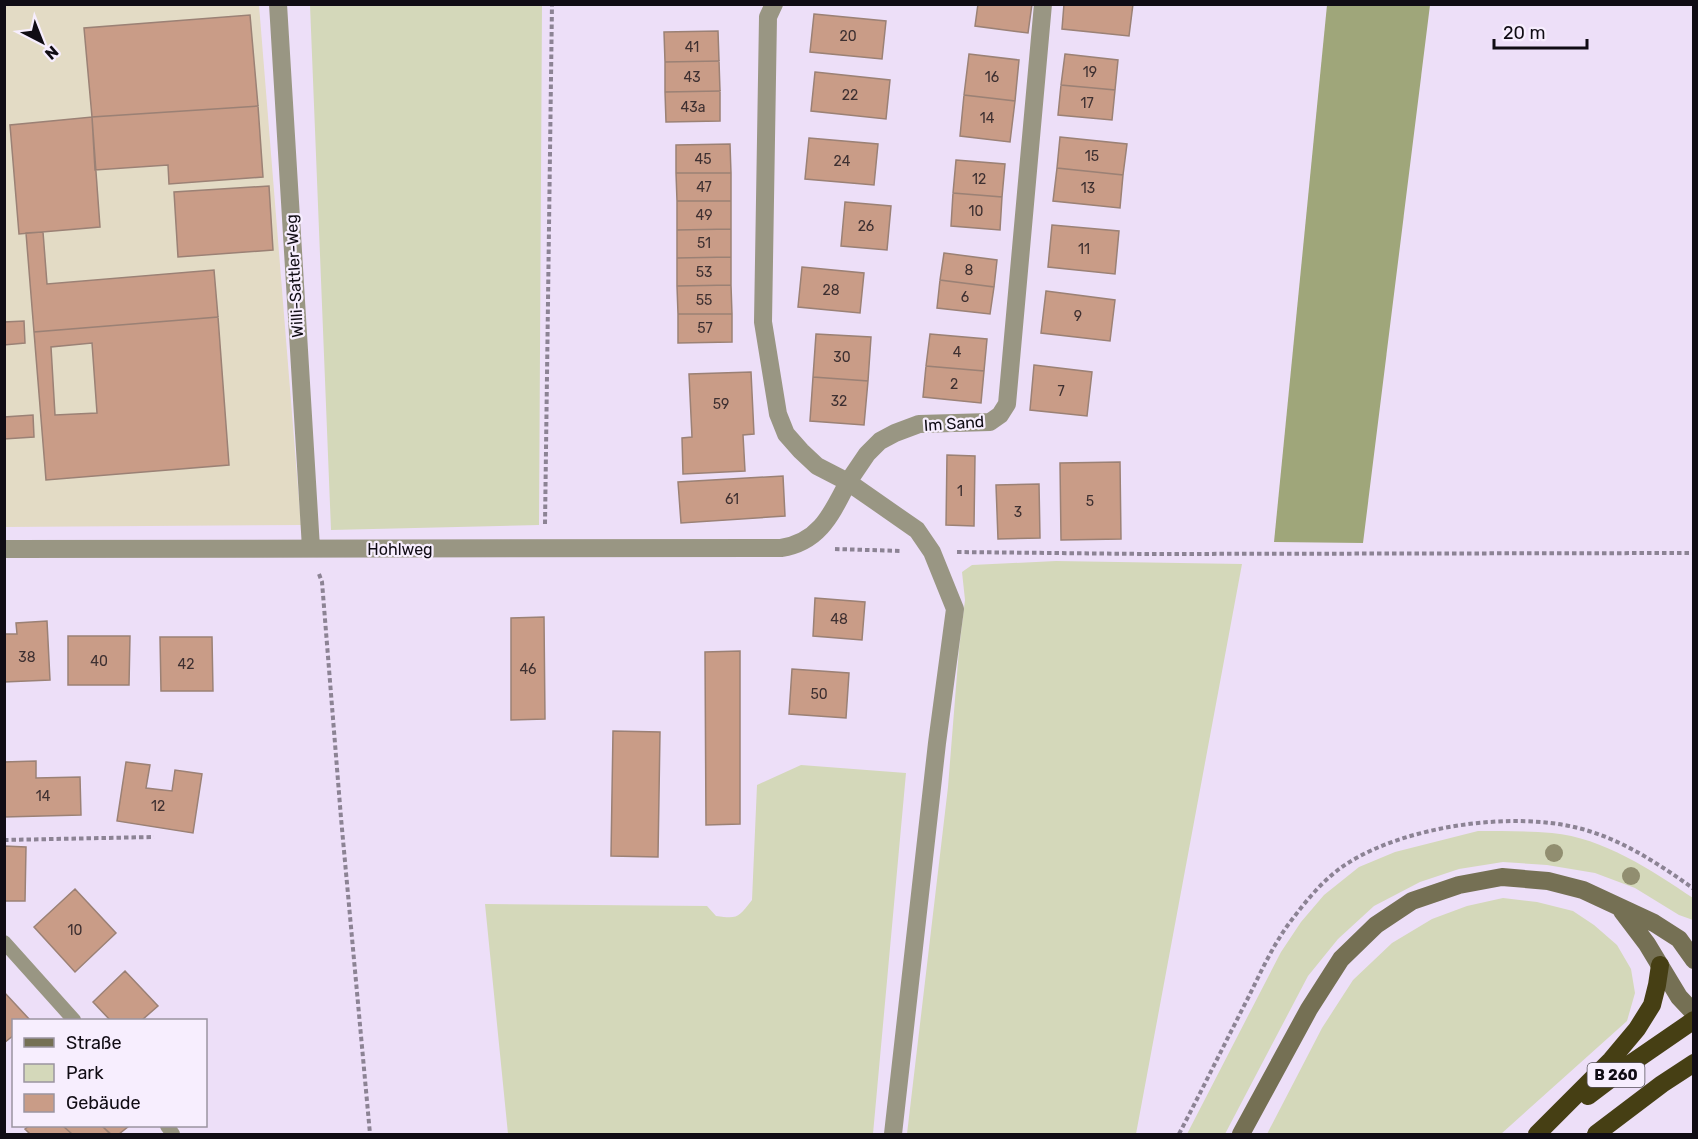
<svg xmlns="http://www.w3.org/2000/svg" width="1698" height="1139" font-family="Rubik,sans-serif">
<rect width="100%" height="100%" fill="#eddff8"/>
<!-- education -->
<path fill="#e3dbc5" d="M4 5H259L301 525 5 527Z"/>
<!-- green -->
<path fill="#d4d8ba" d="M310 5H542L539 525 331 530Z
M1056 561 1242 564 1136 1134H907L948 787 959 649 965 600 962 572 972 565Z
M801 765 906 773 873 1134H508L485 904 707 906 716 916C738 919 738 918 752 900L757 785Z
M1478 831C1502 831 1527 831 1552 833 1604 838 1651 870 1693 898V920L1679 915 1635 888 1595 873 1547 865 1503 862 1459 869 1420 882 1374 906 1338 939 1308 976 1225 1134H1187L1281 952 1301 922 1324 895 1359 867 1395 852Z
M1503 898 1537 902 1573 911 1594 925 1617 945 1631 969 1635 993 1627 1021 1501 1134H1267L1322 1028 1353 980 1392 943 1432 919 1467 906Z"/>
<!-- forest -->
<path fill="#9fa67a" d="M1327 5H1430L1363 543 1274 542Z"/>
<!-- building -->
<path fill="#c99c87" stroke="#9b8175" stroke-width="1.5" fill-rule="evenodd" d="M978 4H1032L1028 33 975 26Z
M1064 4H1133L1129 36 1062 29Z
M814 14 886 21 882 59 810 52Z
M250 15 258 106 92 117 84 28Z
M718 31 719 61 665 62 664 32Z
M969 54 1019 60 1015 101 964 95Z
M1065 54 1118 60 1115 90 1061 85Z
M719 61 720 91 665 92V62Z
M815 72 890 80 886 119 811 111Z
M1061 85 1115 90 1112 120 1058 115Z
M720 91V121L666 122 665 92Z
M964 95 1015 101 1010 142 960 136Z
M258 106 263 177 169 184 168 165 95 170 92 117Z
M92 117 100 227 19 234 10 125Z
M1060 137 1127 144 1123 175 1057 168Z
M809 138 878 144 874 185 805 179Z
M730 144 731 173H676V145Z
M956 160 1005 164 1002 197 953 193Z
M1057 168 1123 175 1120 208 1053 201Z
M676 173H731V201H677Z
M269 186 273 250 178 257 174 192Z
M953 193 1002 197 1000 230 951 226Z
M677 201H731V229L677 230Z
M845 202 891 206 887 250 841 246Z
M1052 225 1119 231 1115 274 1048 267Z
M731 229V257L677 258V230Z
M43 232 47 284 214 270 218 317 34 332 26 233Z
M944 253 997 260 994 287 940 280Z
M731 257V285L677 286V258Z
M802 267 864 273 860 313 798 307Z
M940 280 994 287 990 314 937 308Z
M731 285 732 314H678L677 286Z
M1046 291 1115 300 1110 341 1041 333Z
M678 314H732V342L678 343Z
M218 317 229 465 46 480 34 332ZM92 343 97 413 55 415 51 347Z
M24 321 25 343 4 345V322Z
M816 334 871 337 868 381 813 377Z
M930 334 987 339 984 371 926 366Z
M1034 365 1092 372 1087 416 1030 410Z
M926 366 984 371 981 403 923 397Z
M751 372 754 434 743 435 745 471 683 474 682 438 692 437 689 374Z
M813 377 868 381 864 425 810 421Z
M33 415 34 437 4 439V417Z
M947 455 975 456 974 526 946 525Z
M1120 462 1121 539 1061 540 1060 463Z
M783 476 785 516 681 523 678 482Z
M1039 484 1040 538 998 539 996 485Z
M815 598 865 602 862 640 813 636Z
M544 617 545 719 511 720V618Z
M47 621 50 680 4 682V634H17L16 623Z
M68 636H130L129 685H68Z
M160 637H212L213 691H161Z
M740 651V824L706 825 705 652Z
M792 669 849 673 846 718 789 714Z
M613 731 660 732 658 857 611 856Z
M36 761V778L80 777 81 815 4 817V762Z
M126 762 150 765 146 788 172 791 175 770 202 774 193 833 117 821Z
M4 846 26 847 25 901H4Z
M75 889 116 933 75 972 34 927Z
M125 971 158 1006 142 1020H110L93 1002Z
M4 992 30 1020H14V1035L4 1043Z
M29 1126H63L72 1134H30L25 1129Z
M63 1126H102L110 1134H72Z
M102 1126H129L119 1134H111Z"/>
<g fill="none" stroke-linecap="round" stroke-linejoin="round">
<!-- path -->
<path stroke="#8c8394" stroke-width="4" stroke-dasharray="4.5 3" stroke-linecap="butt" d="M545 524 552 4
M835 549 902 551
M957 552 1146 554 1694 553
M319 574 322 582 341 818 370 1134
M4 840 154 837
M1179 1134C1202 1090 1224 1045 1247 1000 1261 972 1274 942 1294 917 1309 897 1327 876 1348 863 1406 826 1512 811 1578 828 1620 838 1659 864 1694 889"/>
<!-- lane -->
<path stroke="#999683" stroke-width="14" d="M4 942 74 1020
M167 1126 173 1134"/>
<!-- street -->
<path stroke="#999683" stroke-width="18" d="M278 4 311 548
M774 4 768 17 763 322 778 414 786 434 801 451 817 466 848 482 867 454 880 441 895 433 919 424 990 422 1000 415 1007 404 1043 4
M4 549 781 548C820 542 832 513 848 482L917 530 932 552 955 609 937 743 893 1134"/>
<!-- secondary -->
<path stroke="#757054" stroke-width="18" d="M1622 911 1647 944 1679 997 1694 1013
M1241 1134 1309 1009 1341 959 1376 925 1412 901 1459 885 1502 877 1548 881 1583 890 1654 923 1679 939 1694 960"/>
<!-- highway -->
<path stroke="#463f14" stroke-width="18" d="M1588 1096 1633 1062 1694 1020
M1537 1134 1611 1060 1637 1029 1652 1005 1657 985 1660 965
M1596 1134 1662 1084 1694 1063"/>
</g>
<!-- trees -->
<g fill="#918e70">
<circle cx="1554" cy="853" r="9"/>
<circle cx="1631" cy="876" r="9"/>
</g>
<g text-anchor="middle" stroke-width="4.5" stroke-linejoin="round" paint-order="stroke">
<!-- number labels -->
<g font-size="14" fill="#3e3031">
<text x="848" y="41">20</text>
<text x="692" y="52">41</text>
<text x="1090" y="77">19</text>
<text x="692" y="82">43</text>
<text x="992" y="82">16</text>
<text x="850" y="100">22</text>
<text x="1087" y="108">17</text>
<text x="693" y="112">43a</text>
<text x="987" y="123">14</text>
<text x="1092" y="161">15</text>
<text x="703" y="164">45</text>
<text x="842" y="166">24</text>
<text x="979" y="184">12</text>
<text x="704" y="192">47</text>
<text x="1088" y="193">13</text>
<text x="976" y="216">10</text>
<text x="704" y="220">49</text>
<text x="866" y="231">26</text>
<text x="704" y="248">51</text>
<text x="1084" y="254">11</text>
<text x="969" y="275">8</text>
<text x="704" y="277">53</text>
<text x="831" y="295">28</text>
<text x="965" y="302">6</text>
<text x="704" y="305">55</text>
<text x="1078" y="321">9</text>
<text x="705" y="333">57</text>
<text x="957" y="357">4</text>
<text x="842" y="362">30</text>
<text x="954" y="389">2</text>
<text x="1061" y="396">7</text>
<text x="839" y="406">32</text>
<text x="721" y="409">59</text>
<text x="960" y="496">1</text>
<text x="732" y="504">61</text>
<text x="1090" y="506">5</text>
<text x="1018" y="517">3</text>
<text x="839" y="624">48</text>
<text x="27" y="662">38</text>
<text x="99" y="666">40</text>
<text x="186" y="669">42</text>
<text x="528" y="674">46</text>
<text x="819" y="699">50</text>
<text x="43" y="801">14</text>
<text x="158" y="811">12</text>
<text x="75" y="935">10</text>
</g>
<!-- shield labels -->
<rect fill="#f7eefe" stroke="#55505a" stroke-width="1.5" x="1587.5" y="1063" width="57" height="24" rx="4.5"/>
<g font-size="15" font-weight="bold" fill="#100c14">
<text x="1616" y="1080">B 260</text>
</g>
<!-- street labels -->
<g font-size="16" fill="#100c14" stroke="#f7eefe">
<text transform="translate(294 276) rotate(-93)" y="6">Willi-Sattler-Weg</text>
<text transform="translate(954 423) rotate(-4)" y="6">Im Sand</text>
<text x="400" y="555">Hohlweg</text>
</g>
</g>
<!-- border -->
<rect width="1698" height="1139" fill="none" stroke="#100c14" stroke-width="12"/>
<!-- legend -->
<rect x="12" y="1019" width="195" height="108" fill="#f7eefe" stroke="#9b94a0" stroke-width="1.5"/>
<rect x="24" y="1038" width="30" height="9" fill="#757054" stroke="#9b94a0" stroke-width="1.5"/>
<text x="66" y="1049" font-size="18" fill="#100c14">Straße</text>
<rect x="24" y="1064" width="30" height="18" fill="#d4d8ba" stroke="#9b94a0" stroke-width="1.5"/>
<text x="66" y="1079" font-size="18" fill="#100c14">Park</text>
<rect x="24" y="1094" width="30" height="18" fill="#c99c87" stroke="#9b94a0" stroke-width="1.5"/>
<text x="66" y="1109" font-size="18" fill="#100c14">Gebäude</text>
<!-- north arrow -->
<g transform="translate(42 42) rotate(138)" stroke="#f7eefe" stroke-width="4.5" paint-order="stroke">
<path d="M0-4.5L10 22L0 15L-10 22Z" fill="#100c14"/>
<text y="-9" font-size="16" font-weight="bold" text-anchor="middle" fill="#100c14">N</text>
</g>
<!-- scale -->
<path d="M1494 39v9h93v-9" fill="none" stroke="#100c14" stroke-width="3"/>
<text x="1503" y="39" font-size="18" fill="#100c14" stroke="#f7eefe" stroke-width="4.5" paint-order="stroke">20 m</text>
</svg>
